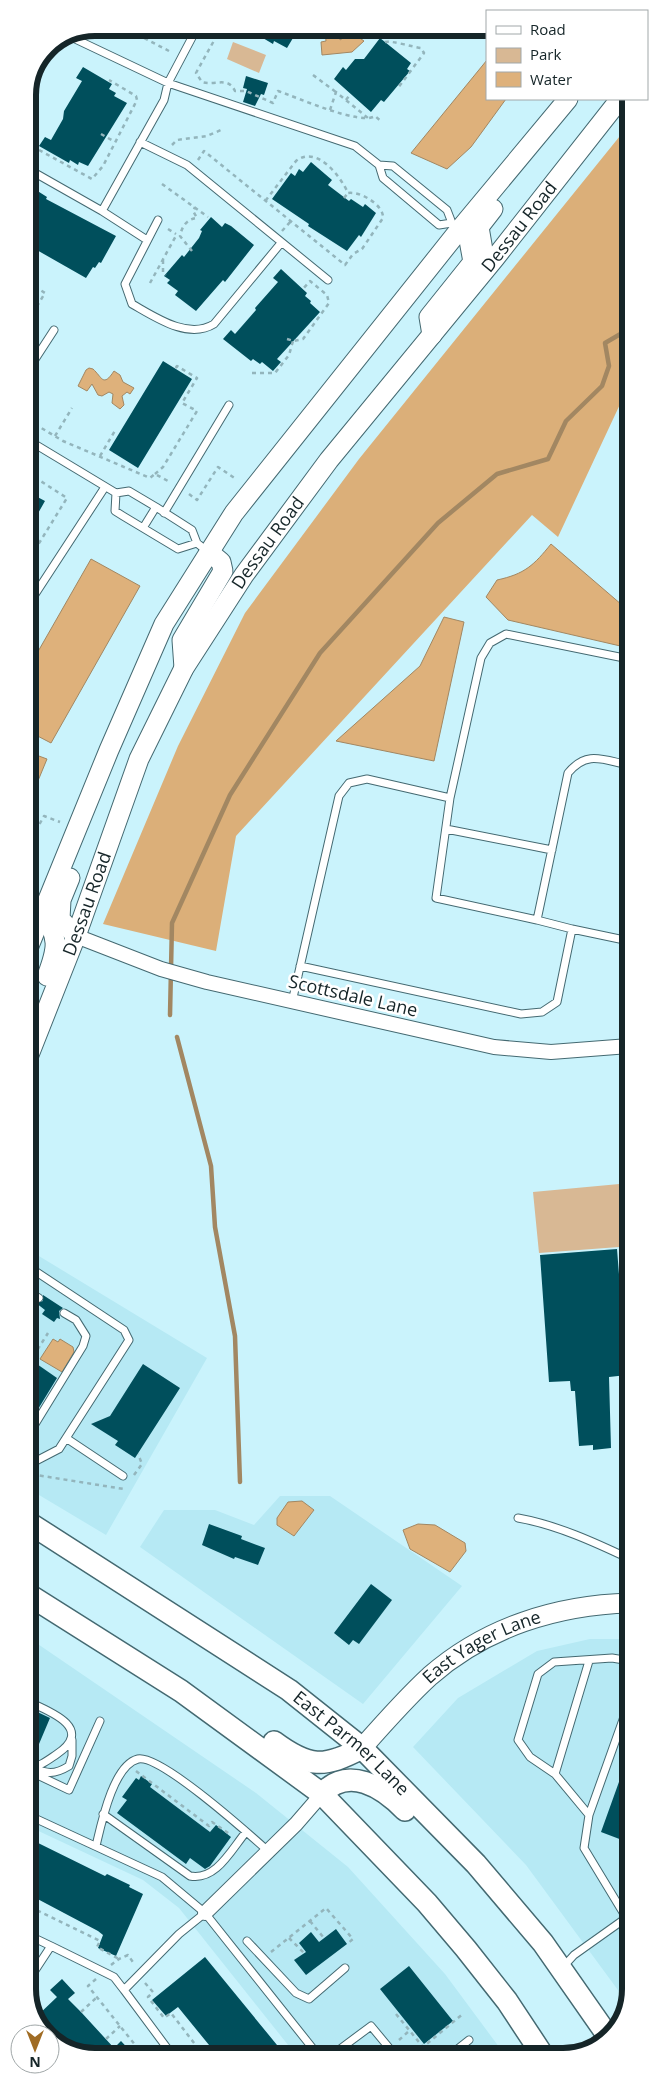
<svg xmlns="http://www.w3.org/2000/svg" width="658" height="2084" font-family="'Open Sans',sans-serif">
<rect width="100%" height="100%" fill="#caf3fc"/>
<!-- built -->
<path fill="#b6e9f4" d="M29 1250 207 1358 106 1535 29 1489Z
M280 1496H330L462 1586 363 1704 140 1547 164 1510H215L254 1525Z
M29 1638 256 1793 348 1867 445 1974 505 2055H296L179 1908 143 1880 30 1827Z
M590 1639H630V1989L626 2001 526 1865 413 1747 458 1698 537 1651Z"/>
<!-- green -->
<path fill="#d8b894" d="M233 42 266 55 259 73 227 59Z
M630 1183V1275H623L619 1247 539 1253 533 1192Z"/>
<!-- forest -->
<path fill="#dbaf79" d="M628 126 629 385 558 537 532 515 236 836 216 951 103 924 178 746 245 613 359 459Z"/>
<!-- water -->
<path fill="#deb17b" stroke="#a28762" d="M339 28 340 40 345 37 353 36 354 34 364 41 352 52 322 55 321 42 326 41 325 29Z
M487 60V99H506L471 147 447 169 411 153Z
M89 368 93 369C102 377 103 388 114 371L120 375 123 382 134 388 130 394 127 392 122 396 124 405 120 409 112 403 113 394 109 392 102 396 98 395 92 384 87 391 78 386 86 370Z
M551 544 629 611V648L508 620 486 597 497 580C525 574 534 565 551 544Z
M91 559 140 586 51 743 28 731V669Z
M444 617 464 622 434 761 336 741 420 666Z
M28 752 47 759 28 805Z
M53 1339 58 1342 60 1339 73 1347 74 1352 62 1372 40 1359Z
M302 1501 314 1510 294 1536 277 1525V1518L288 1502Z
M418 1524 435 1525 465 1543 466 1551 450 1572 410 1549 403 1530Z"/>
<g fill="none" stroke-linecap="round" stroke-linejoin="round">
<!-- stream -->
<path stroke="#a28762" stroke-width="4.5" d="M170 1015 172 923 230 795 320 653 438 523 497 474 548 459 566 421 602 386 609 366 605 343 629 329
M177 1037 211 1166 215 1227 235 1336 240 1482"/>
</g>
<!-- building -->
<path fill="#004f5c" d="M246 28H294L290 36 293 38 287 48 274 41 273 44Z
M380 38 411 63 407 69 410 71 384 102 381 100 371 112 334 79 343 67 346 70 355 59H364Z
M83 67 112 84 109 89 116 93 114 96 127 103 88 166 79 162 78 165 70 160 69 163 39 146 45 137 51 140 63 119 64 111 82 81 76 78Z
M246 76 268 83 264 95 261 94 255 106 243 102 247 89 243 88Z
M311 162 332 180 328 185 349 201 351 199 363 207 365 204 376 213 361 237 359 235 347 251 308 226 309 224 272 199 291 173 295 176 299 169 303 172Z
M36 190 47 197 46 199 116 236 101 263 99 262 95 268 93 267 86 278 28 245V205Z
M211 217 222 227 225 223 231 226 254 245 225 282 223 280 196 311 175 295 178 291 167 283 170 280 164 276 182 255 184 257 199 238 202 231 200 230Z
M281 269 307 293 305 296 311 301 310 303 320 312 277 359 281 362 273 371 262 362 260 364 253 359 251 361 223 339 231 330 235 334 256 310 255 308 278 282 273 278Z
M163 361 192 379 138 468 109 450Z
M28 492 45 501 28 531Z
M617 1249 627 1375 609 1377 611 1448 593 1450V1445L579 1446 575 1391H571L570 1381 549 1382 540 1255Z
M43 1295 63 1308 59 1311 60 1319 57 1318 54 1322 42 1314 45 1310 36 1303 43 1301Z
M34 1362 57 1378 29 1424V1370Z
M143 1364 180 1388 135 1458 115 1445 118 1441 91 1424 110 1416Z
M209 1524 242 1536 241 1539 265 1548 258 1565 235 1557 234 1559 202 1545Z
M371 1584 392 1600 359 1644 353 1640 349 1645 334 1633Z
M29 1708 50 1718 39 1744 29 1740Z
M629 1754H630V1843L601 1832Z
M141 1776 152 1784 150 1787 210 1832 216 1825 231 1837 210 1866 205 1869 190 1858 186 1864 117 1813 127 1800 122 1797 136 1778 139 1780Z
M30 1839 105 1876 107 1874 130 1885 129 1887 143 1894 116 1956 98 1948 103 1935 98 1931 30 1895Z
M336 1929 347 1944 306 1975 294 1960 306 1952 299 1943 311 1932 319 1942Z
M205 1957 277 2045 264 2056H218L178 2007 166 2016 152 2000Z
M409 1966 453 2021 424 2044 380 1989Z
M62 1979 75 1993 68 1999 81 2012 114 2048 121 2041 135 2056H90L51 2040 50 2034H47L36 2017 57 1997 50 1990Z"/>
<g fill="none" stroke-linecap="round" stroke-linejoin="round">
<!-- lane casing -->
<g stroke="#446971" stroke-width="9">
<path id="lane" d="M71 37 168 83 355 146 379 165 393 166 447 210 452 223 460 229
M140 142 187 165 328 280
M379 165 383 178 439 225 452 223
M28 169 102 211 147 240
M102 211 164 100 168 83 197 28
M158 220 125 284 132 304C155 317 188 340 214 324L281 243
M28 370 54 330
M28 440 116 493 129 491 156 507 192 530 197 543 208 552
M116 493 115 511 123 516 178 549 197 543
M164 513 229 405
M143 528 156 507
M28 605 105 487
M450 798 436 898 537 920
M446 829 552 850
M29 898 42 910
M572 929 537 920 568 773C587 750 603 760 629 765
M300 966 521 1014 542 1012 557 1002 572 929 629 941
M292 1002 339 796 349 783 367 779 450 798 481 658 490 643 506 634 629 659
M29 1267 124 1330 129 1340 59 1449 34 1462 29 1461
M29 1292 39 1298
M29 1434 83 1346 86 1336 76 1320 64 1313
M66 1438 123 1476
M518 1518C557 1525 594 1542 630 1559
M630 1661 612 1658 554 1662 538 1674 518 1740 530 1757 555 1774 589 1815 584 1848 630 1924
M29 1702C52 1712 94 1729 57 1754 48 1760 41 1766 29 1768
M32 1767C47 1774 54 1775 69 1766L72 1756V1740
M29 1771 69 1790 100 1721
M555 1774 589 1661
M103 1814 190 1876C216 1881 231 1850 246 1832
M589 1815 630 1700
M30 1816 162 1877 205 1913 318 2055
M96 1846C101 1825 113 1765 138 1759 160 1754 249 1834 268 1851
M30 1936 51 1946 30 1978
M247 1941 296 1993 309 1999 345 1968
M51 1946 114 1977 124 1990 179 1934 205 1913
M563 1967 574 1955 626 1918
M124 1990 173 2056
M332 2055 371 2026 395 2055
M450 2055 469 2040"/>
</g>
<!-- street casing -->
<g stroke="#446971" stroke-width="16">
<path id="street" d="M76 936 161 969 207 982 494 1047 551 1052 629 1046
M205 1913 296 1824 322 1794"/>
</g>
<!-- secondary casing -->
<g stroke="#446971" stroke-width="21">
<g id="secondary">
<path d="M486 268 479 227 493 209"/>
<path d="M432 335 429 317 473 262 469 240"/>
<path d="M184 668 182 640 223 571 221 562 209 552"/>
<path d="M70 878 61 900 60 919 76 936"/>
<path d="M43 911C59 939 58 947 47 976"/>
<path d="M29 946 109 750 164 624 234 513 460 229 568 99"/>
<path id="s1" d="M29 1055 76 936 139 759 184 668 244 575 329 460 495 258 620 99"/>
<path id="s2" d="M362 1748C384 1723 406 1698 430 1676 486 1627 557 1605 630 1603"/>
</g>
</g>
<!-- primary casing -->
<g stroke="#446971" stroke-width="24">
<g id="primary">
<path id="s3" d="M29 1523 289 1690 362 1748 476 1864 543 1943 608 2036"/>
<path d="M29 1595 181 1691 322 1794 427 1903 466 1949 507 2001 542 2054"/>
<path d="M274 1742C309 1768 324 1768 362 1748"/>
<path d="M322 1794C348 1765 383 1787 405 1810"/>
</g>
</g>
<!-- path -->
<path stroke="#93b5bc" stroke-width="2.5" stroke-dasharray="4 4" stroke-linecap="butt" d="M132 28 142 37 169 51
M221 28 196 73 202 82C215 86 228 76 235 91H246L273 103 278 91C296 97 361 126 375 116L382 122
M385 42C390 40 413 47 421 48L424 53 398 88
M313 75 336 92
M346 100 349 96
M330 110 336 92 368 118
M101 134 115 142
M172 145 177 140 207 136 221 130
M39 150 92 179 103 166 137 100 136 96 109 80
M198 160 204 151 345 265 353 254 362 249 383 218C384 205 360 191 348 193 340 175 316 145 296 161L266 200
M162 184 208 217
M344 198 348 193
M168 229 176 234
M282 231 291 221
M192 251 180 236C182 226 187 219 197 218L193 211 195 207
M163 260V272L166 275
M28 282 45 293 28 321
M150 283 177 234
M287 339 294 341 303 339 329 303 327 295 310 281 302 290
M252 373H275L289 355 293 341
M28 420 63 441 150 478 155 474 168 481
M55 436 72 408
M100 456 116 429
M28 473 67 498 28 561
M155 474 163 467 197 411 182 403 197 378 177 366 175 369
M28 482 32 476
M189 494 197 500 218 467 236 479
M28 845 44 816 60 822
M29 1363 48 1333
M134 1475 142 1464 138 1454
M29 1485 36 1475 124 1489 125 1487
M623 1586 630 1578
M29 1746 36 1748 32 1757
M136 1771 209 1826 212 1822 231 1835
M30 1803 35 1805
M30 1907 100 1941 97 1947 119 1959
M310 1921 324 1938
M289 1938 304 1953
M271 1952 326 1908 353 1939 347 1944
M111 1965 119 1959 128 1955 135 1965
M96 1979 88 1986 144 2056
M145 1983 153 1992 148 1997 164 2018 171 2013 204 2056
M81 2012 97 1997
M396 2014 423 2047 464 2013
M106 2039 120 2026
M399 2040 409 2031"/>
<!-- lane -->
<use href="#lane" stroke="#fff" stroke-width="7"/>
<!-- street -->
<use href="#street" stroke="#fff" stroke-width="14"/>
<!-- secondary -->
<use href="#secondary" stroke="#fff" stroke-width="19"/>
<!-- primary -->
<use href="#primary" stroke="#fff" stroke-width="21"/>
</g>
<g text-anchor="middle" stroke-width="5" stroke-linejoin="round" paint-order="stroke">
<!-- street labels -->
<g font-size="18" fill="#152528" stroke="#fff">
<text dy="6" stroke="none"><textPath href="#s1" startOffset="972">Dessau Road</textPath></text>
<text dy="6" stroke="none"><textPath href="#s1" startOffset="568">Dessau Road</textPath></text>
<text dy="6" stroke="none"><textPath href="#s1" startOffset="162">Dessau Road</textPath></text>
<text transform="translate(353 996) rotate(13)" y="6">Scottsdale Lane</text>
<text dy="6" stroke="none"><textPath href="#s2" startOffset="159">East Yager Lane</textPath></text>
<text dy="6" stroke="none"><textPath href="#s3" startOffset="391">East Parmer Lane</textPath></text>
</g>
</g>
<!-- crop -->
<path d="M0 0H658V2084H0ZM95 36H563A59 59 0 0 1 622 95V1989A59 59 0 0 1 563 2048H95A59 59 0 0 1 36 1989V95A59 59 0 0 1 95 36Z" fill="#fff" fill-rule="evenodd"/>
<path fill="none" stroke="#152528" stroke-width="6" d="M95 36H563A59 59 0 0 1 622 95V1989A59 59 0 0 1 563 2048H95A59 59 0 0 1 36 1989V95A59 59 0 0 1 95 36Z"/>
<!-- legend -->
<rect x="486" y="10" width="162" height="90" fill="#ffffff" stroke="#a1a8a9"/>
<rect x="496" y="26" width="25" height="8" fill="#ffffff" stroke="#a1a8a9"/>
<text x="530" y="35" font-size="15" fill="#152528">Road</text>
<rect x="496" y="48" width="25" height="15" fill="#d8b894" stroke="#a1a8a9"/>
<text x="530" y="60" font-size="15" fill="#152528">Park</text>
<rect x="496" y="72" width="25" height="15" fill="#deb17b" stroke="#a1a8a9"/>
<text x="530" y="85" font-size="15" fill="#152528">Water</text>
<!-- north arrow -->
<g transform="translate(35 2049) rotate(180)"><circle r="24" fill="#ffffff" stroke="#a1a8a9"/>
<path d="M0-4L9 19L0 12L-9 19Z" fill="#a06c24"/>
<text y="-8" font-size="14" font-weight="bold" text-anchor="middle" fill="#152528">N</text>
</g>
</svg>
